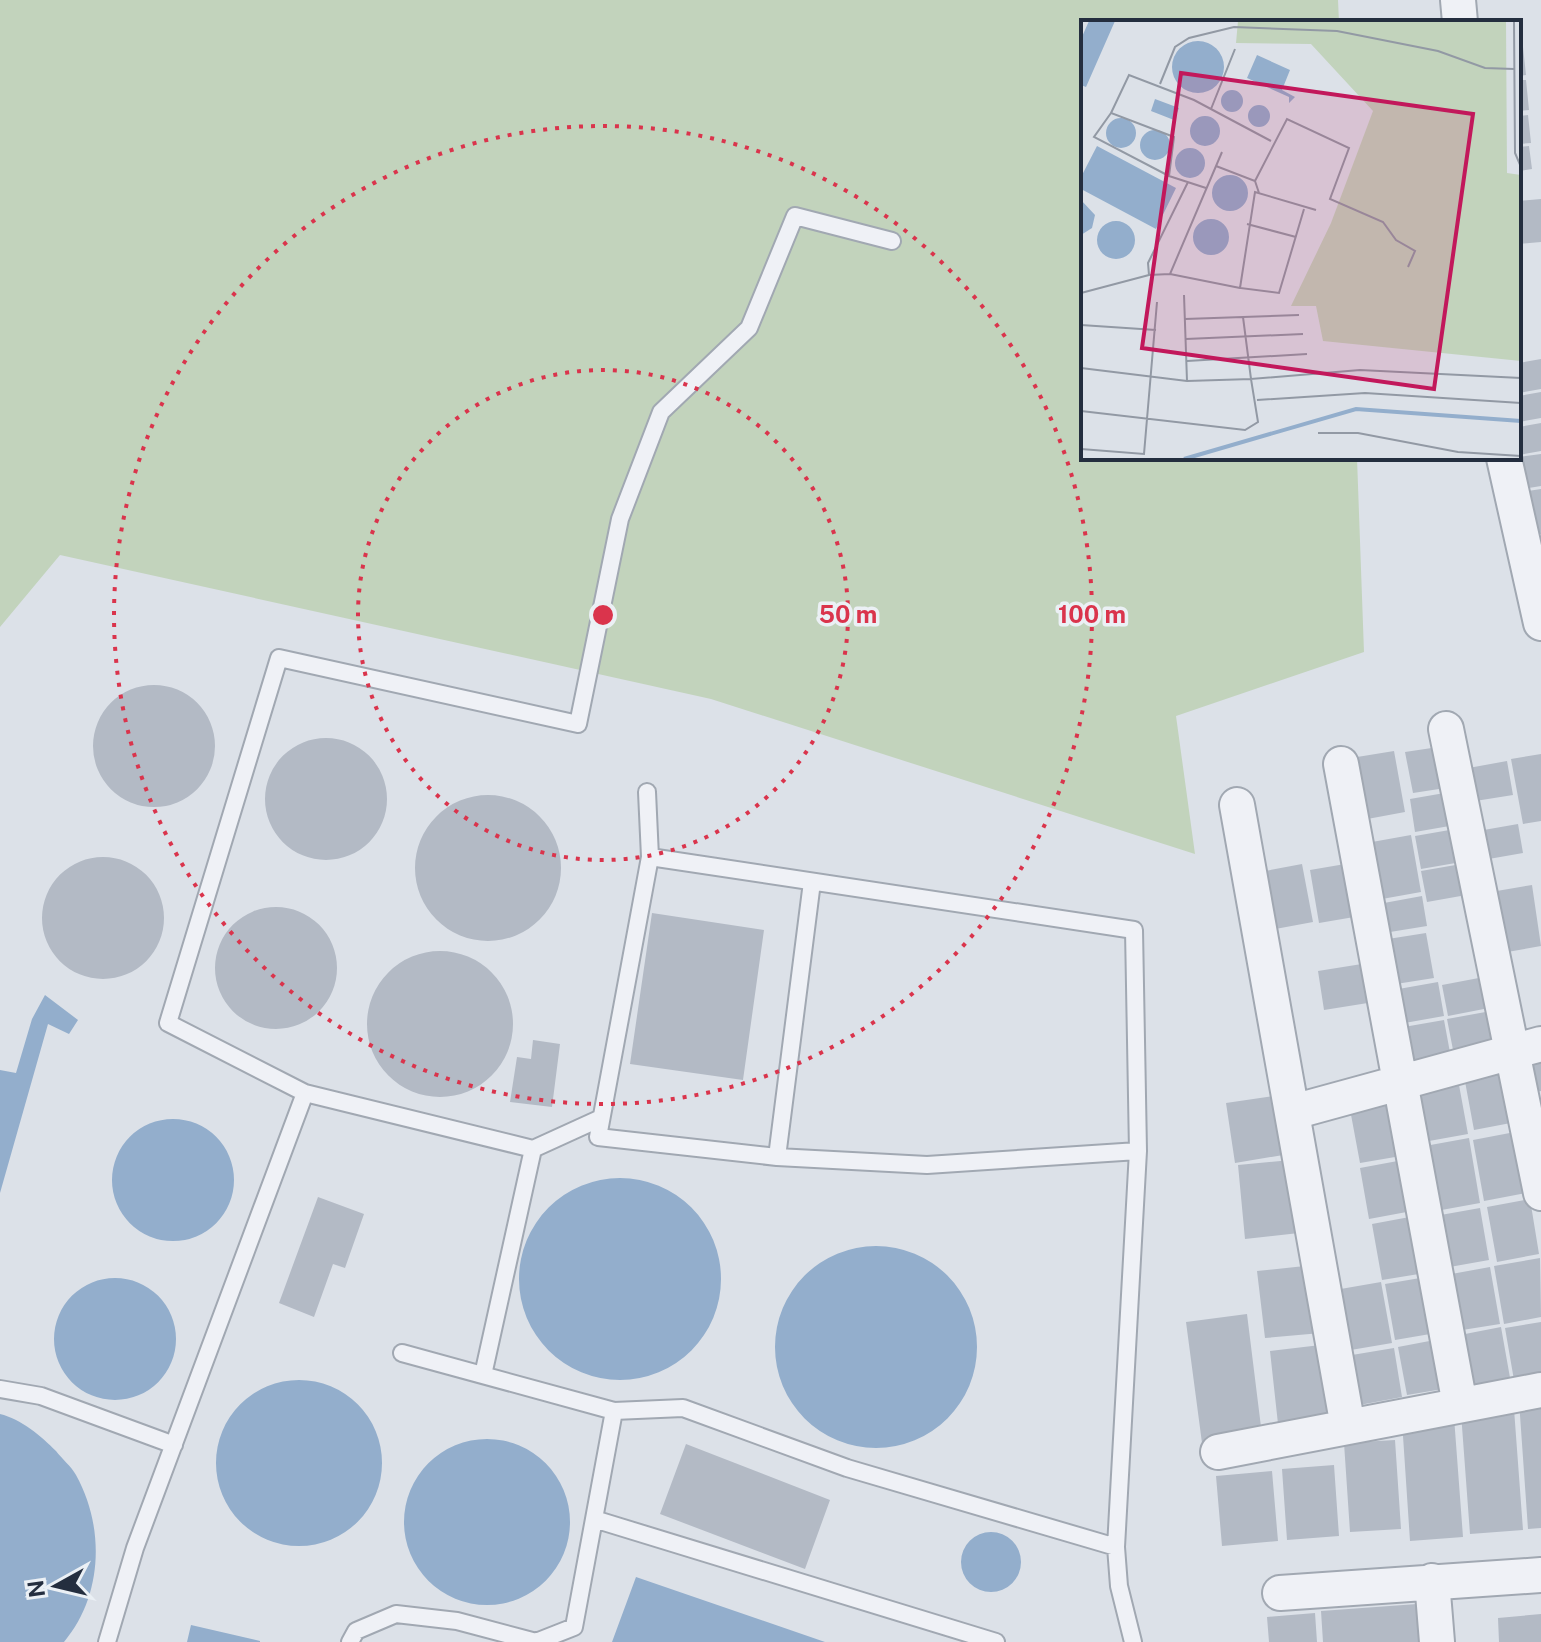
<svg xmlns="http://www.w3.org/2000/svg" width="1541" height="1642" font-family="'Public Sans',sans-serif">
<rect width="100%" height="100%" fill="#dce1e8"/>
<!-- green -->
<path fill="#c2d3bc" d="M0 0H1338L1339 22H1083V458H1357L1364 652 1176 716 1195 854 711 699 60 555 0 627Z"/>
<!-- water -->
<path fill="#93aecc" d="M45 995 78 1020 69 1034 48 1024 0 1193V1070L16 1073 32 1019Z
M112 1180a61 61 0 1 1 122 0a61 61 0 1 1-122 0Z
M519 1279a101 101 0 1 1 202 0a101 101 0 1 1-202 0Z
M775 1347a101 101 0 1 1 202 0a101 101 0 1 1-202 0Z
M54 1339a61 61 0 1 1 122 0a61 61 0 1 1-122 0Z
M216 1463a83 83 0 1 1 166 0a83 83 0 1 1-166 0Z
M0 1414C21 1419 41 1436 56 1451 62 1459 71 1466 76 1475 105 1527 103 1596 64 1642H0Z
M404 1522a83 83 0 1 1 166 0a83 83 0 1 1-166 0Z
M961 1562a30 30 0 1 1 60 0a30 30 0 1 1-60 0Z
M636 1577 825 1642H612Z
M191 1625 260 1641V1642H187Z"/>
<!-- building -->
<path fill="#b3bac5" d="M1523 47 1526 75 1519 76V48Z
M1519 80H1526L1529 110 1519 111Z
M1528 115 1531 143 1519 144V116Z
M1529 146 1532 169 1519 171V147Z
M1541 199V242L1519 244V201Z
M1541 359V389L1519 393V363Z
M1541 392V418L1519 422V396Z
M1541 423V451L1519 455V427Z
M1541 454V486L1522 489 1519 457Z
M1541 489V534L1535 535 1528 491Z
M93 746a61 61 0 1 1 122 0a61 61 0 1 1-122 0Z
M265 799a61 61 0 1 1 122 0a61 61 0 1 1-122 0Z
M1445 746 1452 787 1413 793 1405 752Z
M1394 751 1405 812 1362 820 1351 758Z
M1541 754V821L1523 824 1511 759Z
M1507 761 1513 795 1469 802 1463 769Z
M1456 791 1461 824 1415 832 1410 799Z
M415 868a73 73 0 1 1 146 0a73 73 0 1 1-146 0Z
M1518 824 1523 853 1483 860 1478 831Z
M1461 828 1467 861 1421 869 1415 836Z
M1411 835 1421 892 1382 899 1372 842Z
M42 918a61 61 0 1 1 122 0a61 61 0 1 1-122 0Z
M1351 863 1360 916 1319 923 1310 870Z
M1467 863 1472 894 1427 902 1421 871Z
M1302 864 1313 922 1270 930 1260 872Z
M1532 885 1541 946 1496 954 1485 893Z
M1422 896 1427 926 1390 932 1384 903Z
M215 968a61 61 0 1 1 122 0a61 61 0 1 1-122 0Z
M652 913 764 930 743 1080 630 1064Z
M1426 933 1434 978 1396 984 1388 939Z
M367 1024a73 73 0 1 1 146 0a73 73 0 1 1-146 0Z
M1368 963 1374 1002 1324 1010 1318 971Z
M1484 977 1489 1008 1448 1016 1442 985Z
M1438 982 1444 1016 1399 1024 1393 990Z
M1491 1011 1498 1047 1454 1055 1447 1019Z
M1444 1020 1451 1058 1405 1066 1398 1028Z
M533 1040 560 1044 552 1107 510 1102 517 1057 531 1059Z
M1541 1055V1091L1529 1093 1523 1058Z
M1506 1068 1516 1122 1474 1130 1464 1076Z
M1457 1074 1468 1134 1429 1141 1418 1081Z
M1280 1095 1289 1154 1235 1163 1226 1103Z
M1391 1097 1401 1156 1360 1163 1349 1104Z
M1515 1132 1526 1193 1484 1201 1473 1140Z
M1469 1138 1480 1203 1436 1211 1425 1146Z
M1291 1160 1299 1233 1245 1239 1238 1165Z
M1403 1160 1412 1211 1369 1219 1360 1168Z
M318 1197 364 1214 345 1268 333 1264 314 1317 279 1303Z
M1530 1199 1539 1254 1497 1262 1487 1207Z
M1480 1208 1489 1260 1444 1268 1435 1216Z
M1415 1216 1425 1273 1382 1280 1372 1224Z
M1540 1258 1541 1317 1504 1324 1494 1266Z
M1314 1265 1321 1333 1265 1338 1257 1271Z
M1490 1267 1500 1324 1456 1331 1446 1275Z
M1426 1277 1436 1333 1395 1340 1385 1284Z
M1381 1282 1392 1343 1339 1352 1329 1291Z
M1247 1314 1262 1435 1202 1443 1186 1322Z
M1541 1322V1381L1515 1386 1505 1328Z
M1501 1327 1512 1389 1471 1397 1460 1335Z
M1440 1339 1449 1388 1407 1395 1398 1347Z
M1329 1344 1338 1426 1279 1433 1270 1351Z
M1394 1348 1402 1397 1349 1407 1340 1357Z
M1541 1399V1528L1528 1529 1519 1401Z
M1514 1409 1523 1530 1470 1534 1461 1413Z
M1454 1417 1463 1537 1410 1541 1402 1421Z
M1395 1440 1401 1529 1350 1532 1344 1443Z
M686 1444 830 1500 805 1569 660 1514Z
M1334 1465 1339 1536 1287 1540 1282 1469Z
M1272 1471 1278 1541 1222 1546 1216 1476Z
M1431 1603 1433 1642H1323L1321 1611Z
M1315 1613 1317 1642H1269L1267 1617Z
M1541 1614V1642H1499L1498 1618Z"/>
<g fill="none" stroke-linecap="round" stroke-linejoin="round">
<!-- lane casing -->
<g stroke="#a1a8b2" stroke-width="20">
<path id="lane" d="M647 792 650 857 598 1137 777 1157 927 1165 1138 1151 1134 930 650 857
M533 1149 305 1093 168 1023 279 658 578 724 620 519 661 412 749 328 795 216 892 241
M777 1157 812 882
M402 1353 614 1411 683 1408 847 1468 1116 1547 1138 1151
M483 1375 533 1149 601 1118
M0 1389 41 1396 174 1445
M594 1519 996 1642
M1116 1547 1119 1586 1133 1642
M107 1642 135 1548 305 1093
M350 1642 356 1631 396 1614 457 1621 536 1642 574 1627 614 1411"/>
</g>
<!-- street casing -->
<g stroke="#a1a8b2" stroke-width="38">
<path id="street" d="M1458 0 1460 22
M1504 458 1541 623
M1446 729 1541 1193
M1341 764 1460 1405
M1237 805 1348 1427
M1293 1112 1541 1044
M1218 1452 1541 1390
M1432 1581 1437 1642
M1280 1593 1541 1575"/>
</g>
<!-- lane -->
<use href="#lane" stroke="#eff1f6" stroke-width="16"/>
<!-- street -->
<use href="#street" stroke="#eff1f6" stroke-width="34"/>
</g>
<!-- distance rings -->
<g fill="none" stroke="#da344c" stroke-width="4" stroke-dasharray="4 8">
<circle cx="603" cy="615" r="245"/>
<circle cx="603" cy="615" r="489"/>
</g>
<!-- overview -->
<g transform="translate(1081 20)">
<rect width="440" height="440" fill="#dce1e8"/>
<path d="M157 1H425L426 153 440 155V341L242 321 235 286H210L250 203 292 91 230 24 155 23Z" fill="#c2d3bc"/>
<path d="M8 1H34L5 67 0 65V19ZM91 47a26 26 0 1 1 52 0a26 26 0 1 1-52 0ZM176 35 209 50 201 70 214 77 208 83V77L166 58ZM140 81a11 11 0 1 1 22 0a11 11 0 1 1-22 0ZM74 79 98 88 93 100 70 91ZM167 96a11 11 0 1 1 22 0a11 11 0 1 1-22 0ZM109 111a15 15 0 1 1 30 0a15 15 0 1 1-30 0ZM25 113a15 15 0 1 1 30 0a15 15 0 1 1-30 0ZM59 125a15 15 0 1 1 30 0a15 15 0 1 1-30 0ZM16 126 95 168 75 209 0 169V157ZM94 143a15 15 0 1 1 30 0a15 15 0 1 1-30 0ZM131 173a18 18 0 1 1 36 0a18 18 0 1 1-36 0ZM0 180 14 195 11 208 0 215ZM112 217a18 18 0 1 1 36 0a18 18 0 1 1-36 0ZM16 220a19 19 0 1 1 38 0a19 19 0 1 1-38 0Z" fill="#93aecc"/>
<path fill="none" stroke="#93aecc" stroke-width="4" d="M103 439 275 389 440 401"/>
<path fill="none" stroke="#9299a4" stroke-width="2" d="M433 1 434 133 440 147M79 64 94 27 108 18 153 7 256 11 357 31 404 48 433 49M130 89 154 29M30 93 13 117 88 156M141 132 89 254 159 268M135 146 174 161 178 173M174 161 206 99 268 128 249 179 302 202 315 220 334 231 327 247M125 168 88 156 93 117 30 93 48 55 113 80 190 121M223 189 198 273 159 268 174 172 235 190M166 204 215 217M89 254 68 255 67 243 107 162M0 273 68 255M103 275 106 361M162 297 170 359 279 350 440 358M104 299 218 295M0 305 75 310M105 319 222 314M106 341 226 334M0 348 106 361 170 359 177 402 164 410 0 391M176 380 284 373 440 383M237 413H277L377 432 440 436M0 429 63 434 76 282"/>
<path fill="#c2185b" fill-opacity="0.15" stroke="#c2185b" stroke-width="4" d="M100 53 392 94 353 369 61 328Z"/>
<rect width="440" height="440" fill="none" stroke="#242e3f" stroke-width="4"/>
</g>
<circle cx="603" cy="615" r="12" fill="#da344c" stroke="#ebf0f5" stroke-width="4"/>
<g font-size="24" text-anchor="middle" font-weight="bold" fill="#da344c" stroke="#ebf0f5" stroke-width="7" stroke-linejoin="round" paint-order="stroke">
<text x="848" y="623">50 m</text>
<text x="1092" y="623">100 m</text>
</g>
<!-- north arrow -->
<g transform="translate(56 1586) rotate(262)" stroke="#ebf0f5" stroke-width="6" paint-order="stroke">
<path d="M0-6L14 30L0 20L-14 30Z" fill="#242e3f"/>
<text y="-12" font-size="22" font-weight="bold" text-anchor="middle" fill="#242e3f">N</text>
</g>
</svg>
